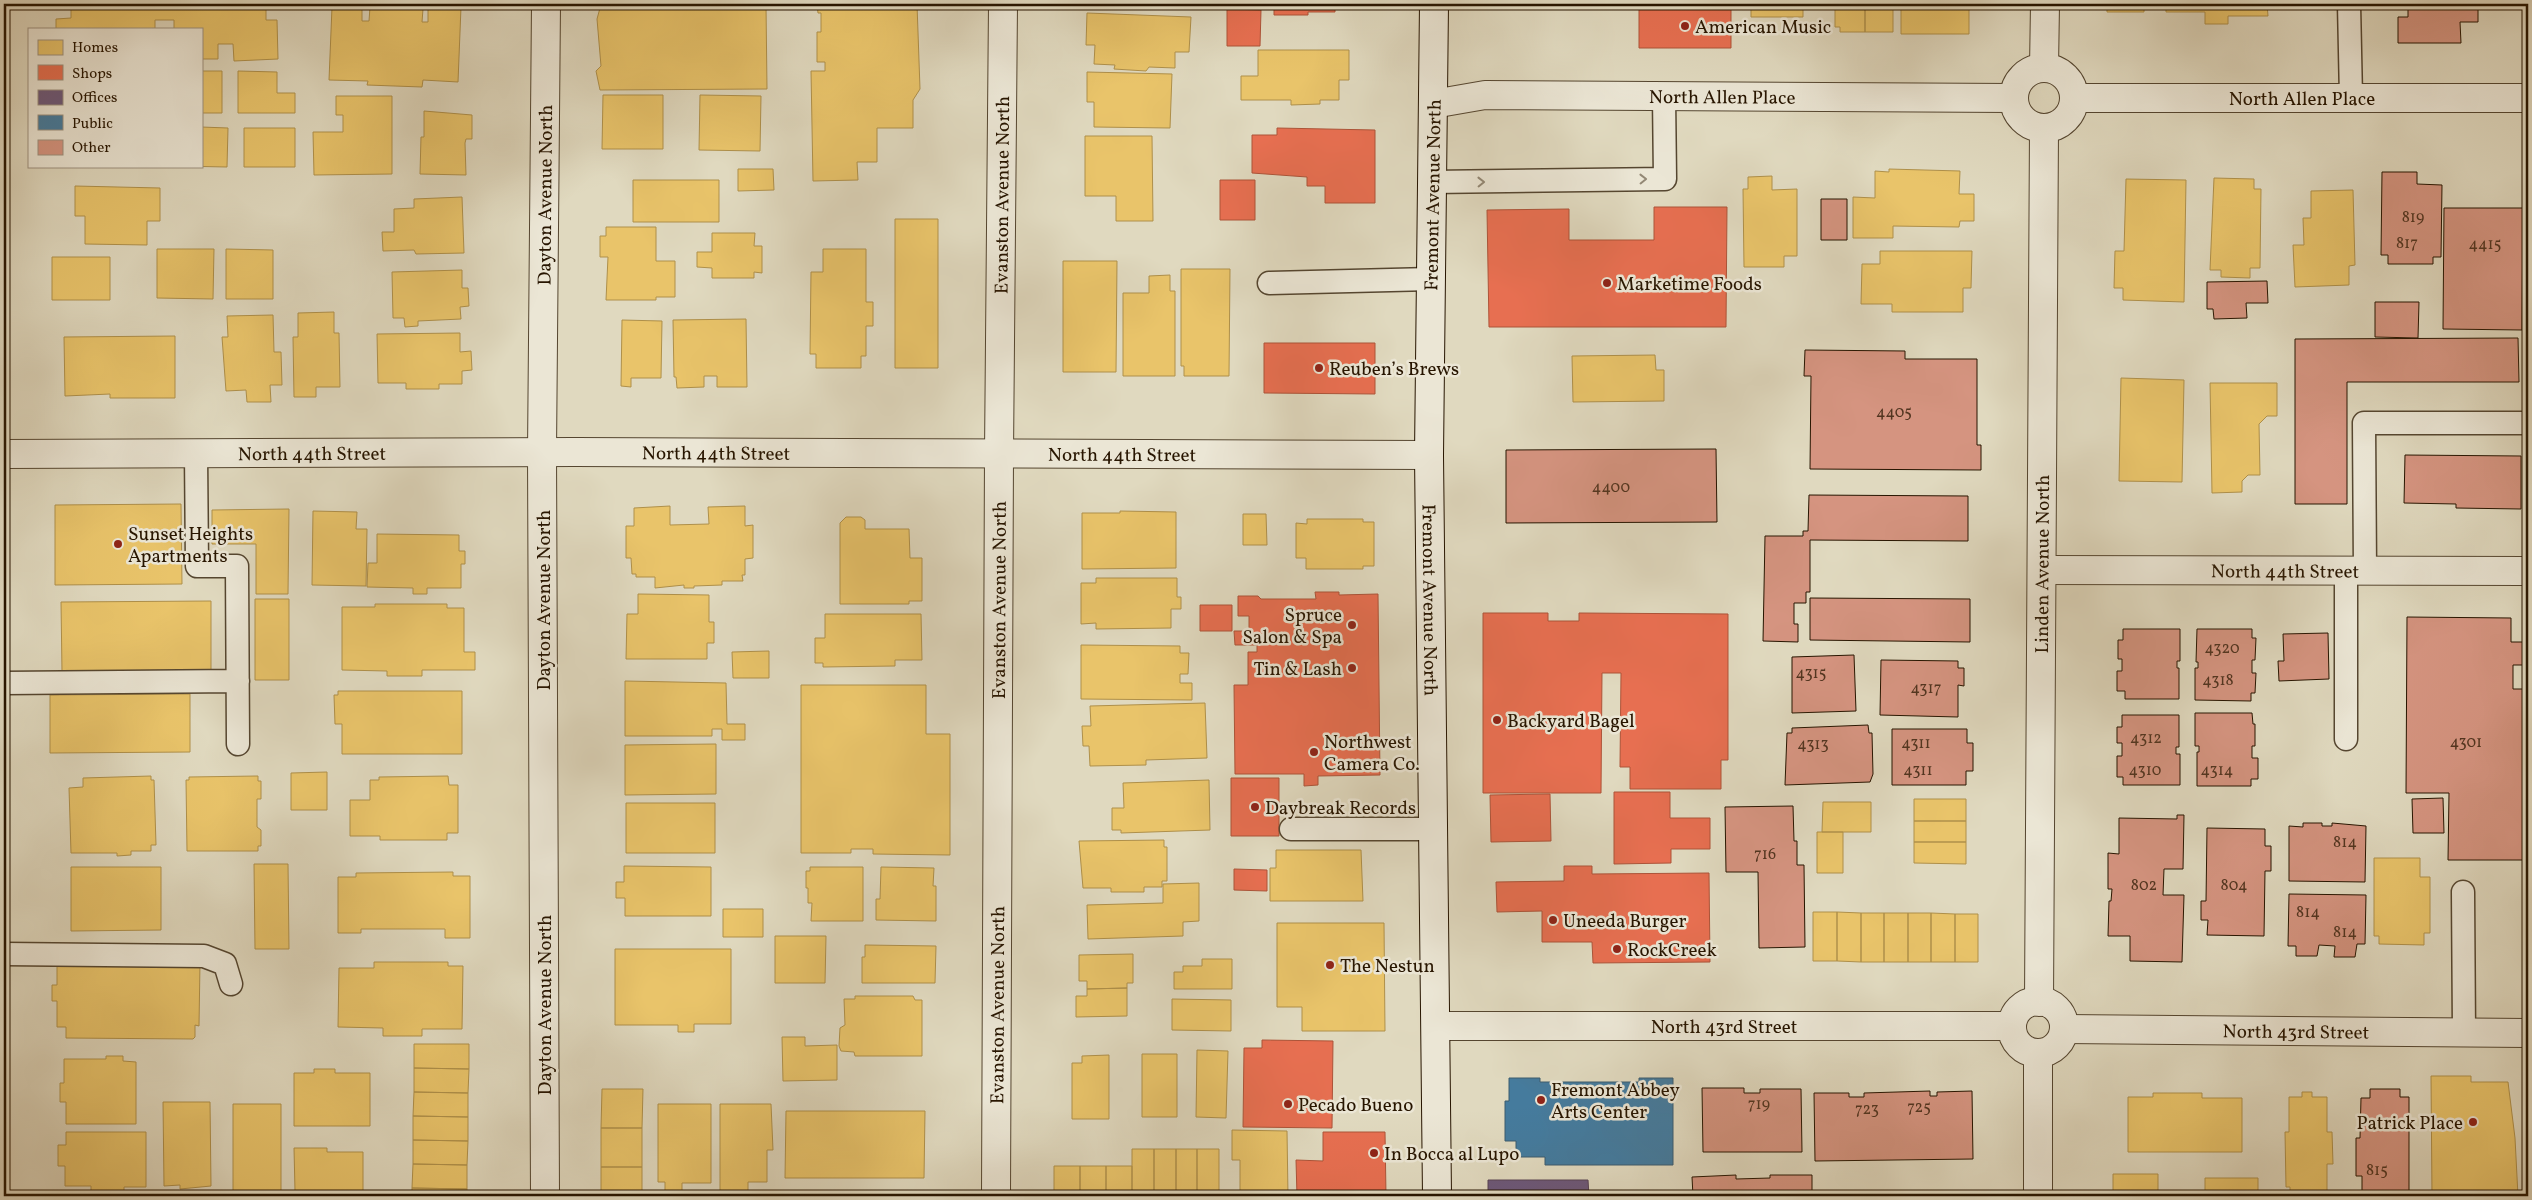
<svg xmlns="http://www.w3.org/2000/svg" width="2532" height="1200" font-family="Vollkorn,serif">
<rect width="100%" height="100%" fill="#e0d9bf"/>
<filter id="stains"><feTurbulence type="fractalNoise" baseFrequency=".004" numOctaves="4"/><feColorMatrix values="0 0 0 0 .2 0 0 0 0 .09 0 0 0 0 .02 0 0 0 .5 -.17"/></filter>
<radialGradient id="worn" r=".72"><stop offset=".6" stop-color="#630" stop-opacity="0"/><stop offset="1" stop-color="#630" stop-opacity=".3"/></radialGradient>
<!-- homes -->
<path fill="#e9c46a" stroke="#af904a" d="M57 4H157V9H176V4H277V9H266V20H277L278 59 234 61 233 44H218V59H201V29H174V20H155V29H56V19L71 18V9H57Z
M817 4H917L920 89 913 100V128H877V162H857L858 180 813 181 811 71H825V62H817V32H821V13H818Z
M1751 4H1803V17H1751Z
M1835 4H1865V32H1840V27H1835Z
M1865 4H1893V32H1865Z
M1901 4H1969V34H1901Z
M2107 4H2267L2268 16H2228V24H2205V12H2166V5H2144V12H2107Z
M428 6 461 7 458 82 423 80 422 87 367 85 368 81 329 80 332 7 362 8V21H369L370 7 423 9 422 22H428Z
M766 6 767 89 600 90 596 71 601 66 597 19 600 8Z
M1087 13 1191 17 1189 52H1175V68L1149 67 1146 71 1114 69 1115 65 1094 64 1095 45H1086Z
M1258 50H1349V80H1339V100H1320V104L1291 105V100H1241V76H1258Z
M201 71H222V113H201Z
M238 71 277 72V93H295V113H238Z
M1087 72 1172 74 1170 128 1094 127V102H1087Z
M603 95H663V149H602Z
M700 95 761 96 760 151 699 150Z
M336 96H392V174L314 175 313 132H343V115H336Z
M424 111 472 115V139H466L465 143 466 175 420 174 421 137H424Z
M201 127 228 128 227 167 176 166H201Z
M244 128H295V167H244Z
M1085 136H1152L1153 221H1116V196H1085Z
M738 169H773L774 190 738 191Z
M1889 169 1960 171 1959 194H1974V221H1960L1959 227 1893 226V238H1853V197L1875 198V171L1889 172Z
M1772 176V190L1797 189V256H1784V267H1744L1743 189H1748V177Z
M2214 178 2254 179V189H2261L2260 268H2250V278L2221 277V270H2210Z
M2126 179 2186 180 2184 302 2123 300V288H2114L2115 251H2124Z
M633 180H719V222H633Z
M75 186 160 188V221H147V245L85 244V216H75Z
M2353 190 2355 265 2349 266V285L2295 287 2293 245H2304L2303 218H2311V191Z
M462 197 464 253 416 254 414 250 383 251 382 232H394V209L414 208V199Z
M895 219H938V368H895Z
M606 227H656V261H675V297H656V300H606L608 257H600V236H606Z
M712 233H755L754 246H762V273L754 272V278H712V268L697 267V252H712Z
M157 249H214L213 299 157 298Z
M226 249 273 250V299H226Z
M823 249H866V302H873V326H866V356H861V368H816V354H810L811 272H823Z
M1880 251H1972L1971 288H1963V312H1892V304H1861L1862 264H1880Z
M52 257H110V300H52Z
M1063 261H1117L1116 372H1063Z
M1181 269H1230L1229 376H1184V366H1181Z
M462 270V288H468L469 306 460 307 461 319 418 321V326L405 327 404 318H393L392 272Z
M1170 275V291H1175V376H1123V293H1149V276Z
M334 312V333H339L340 387H316V397H294L293 337H298V313Z
M273 315 274 352H281L282 385H270L271 402H247L246 390 226 391 222 337H228L227 316Z
M746 319 747 387H717V376H704V387L677 388 676 377H674L673 320Z
M622 320 662 321 661 378H631V387L621 386Z
M460 333V352L471 351 472 370 462 371V384H439V389H406V383H378L377 334Z
M175 336V398H110V394L65 396 64 337Z
M1655 355 1656 370H1664V401L1573 402 1572 356Z
M2121 378 2184 380 2182 482 2119 481Z
M2210 383H2277V416H2267L2259 424 2260 475H2248L2242 481V492L2212 493Z
M181 504 182 584 55 585V505Z
M670 506V525L709 524 708 507 745 506V526L753 525V558L745 559V575H742L743 581H722V585L694 586V588H684V585L655 588V577H636V574H632L631 558H626V526H634V508Z
M289 509 288 594H256V544H212V510Z
M313 511 357 512 356 529H367L366 586 312 585Z
M1120 511 1176 512V568L1082 569V513H1120Z
M1243 514H1266L1267 545H1243Z
M846 517H861L865 520V529H909L910 558H922V601H909V604H840V523Z
M1307 519H1363V522H1374V566H1363V569H1306V558H1296V523L1307 524Z
M377 534 459 535V551H465V564H461V588H427V594H413V588L367 587 368 563H377Z
M1096 578H1177V597H1181V609H1171V628L1096 629V623L1081 624V583H1096Z
M638 594 709 595V622H714V643H707V659H626L627 614H638Z
M255 599H289V680H255Z
M211 601V671L62 672 61 602Z
M375 604H447V608H464V652H475V670H422V676H387V671L342 670V607H375Z
M825 614H921L922 660H895V666L823 667V663H815V638H825Z
M1081 645 1180 646V653H1189L1188 674H1180V683H1192V700L1081 699Z
M769 651V678H733L732 652Z
M625 681 726 683 727 724H745V740H722V729H712V736H625Z
M801 685H926V734H950V855L873 854V849H851V853H801Z
M338 691H462V754H342V724H335L334 695H338Z
M190 694V752L50 753V695Z
M1205 703 1207 758 1146 760V765L1090 766 1089 746H1083L1082 726H1091L1090 706Z
M716 744V794L625 795V745Z
M327 772V810H291V773Z
M151 776V780H154L156 845H151V851H131V855L117 856V853H71L69 788 83 787V778Z
M258 776V781H261V799H257V827L261 830V846H258V851H187L186 780H189V777Z
M448 776 449 785H458V833H447V840H380V836H350V800H370V780H379V777Z
M1209 780 1210 830 1121 833V830H1112V808H1124L1123 783Z
M1914 799H1966V821H1914Z
M1823 802H1871V832H1822Z
M626 803H715V853H626Z
M1914 821H1966V842H1914Z
M1817 832H1843V873H1817Z
M1164 840V847H1167V881H1162V887H1144V892H1111V888H1083L1079 841Z
M1914 842H1966V864L1914 863Z
M1276 850H1361L1363 901H1270V868H1276Z
M2374 858H2420V877H2430V933H2424V945L2379 944V936H2374Z
M254 864H288L289 949H255Z
M624 866 711 867V916H625V898H616V882H624Z
M71 867H161V930L71 931Z
M810 867H863V921H811L812 903H808V888H806V871H810Z
M881 867 934 868 933 886H936V921L876 920V899H880Z
M453 872V876H470V938H445V929H361V933H338V877H356V873Z
M1199 883V921L1183 922V936L1088 939 1087 905 1163 903V884Z
M723 909H763V937H723Z
M1813 912H1837V961H1813Z
M1837 912 1861 913V962L1837 961Z
M1861 913H1884V962H1861Z
M1884 913H1908V962H1884Z
M1908 913H1931V962H1908Z
M1931 913 1955 914V962H1931Z
M1955 914H1978V962H1955Z
M1277 923H1384L1385 1031H1302V1007H1277Z
M775 936H826L825 983H775Z
M865 945 936 946 935 983H862V957H865Z
M615 949H731V1024H694V1032H678V1025H615Z
M1133 954V983H1127V988L1087 989V981H1079V955Z
M1202 959H1232V989H1174V972H1183V966H1202Z
M200 962 199 1026 195 1025V1037L193 1039 66 1038V1027H57V1001H52V985H57V965Z
M374 962H448V966H463L462 1029H422V1036H383V1028L338 1027 339 968H374Z
M1127 988V1016L1076 1017V996H1087V989Z
M855 996H913L915 1000H922V1056H855L854 1052 841 1051 839 1046 840 1028 845 1025 844 999H855Z
M1172 999 1231 1000V1031L1172 1030Z
M782 1037H805V1046L837 1045V1080L783 1081Z
M414 1044H469V1069L414 1068Z
M1197 1050 1228 1051 1226 1118 1196 1117Z
M1142 1054H1177V1117H1142Z
M1109 1055V1119H1072V1063H1082V1056Z
M106 1056H123V1061L136 1062V1124H66V1102H60V1083H64V1059H106Z
M414 1068 469 1069 468 1093 414 1092Z
M314 1069H335V1073H370V1126H294V1073H314Z
M2431 1076H2471V1082H2508L2515 1138 2518 1196H2432Z
M602 1089H643L642 1128H601Z
M414 1092 468 1093V1117L413 1116Z
M2302 1092H2312V1097H2327V1132H2332L2333 1164H2327V1196H2290V1187H2286L2285 1132H2289V1097H2302Z
M2153 1093H2202V1098H2242V1152H2128V1097H2153Z
M163 1102H210L211 1186 180 1189V1185L164 1186Z
M233 1104H281V1196H233Z
M658 1104H711V1183H682V1192H665V1182H658Z
M720 1104H771L773 1150H767V1182H748V1193H720Z
M786 1111H925L924 1178H785Z
M413 1116 468 1117V1141L413 1140Z
M601 1128H642V1167H601Z
M1232 1130 1287 1131 1288 1196H1240V1160H1232Z
M66 1132H146V1187H124V1194H91V1186H65V1166H58V1145H66Z
M413 1140 468 1141 467 1165 413 1164Z
M294 1148H327V1152H363V1192L326 1193V1196H308V1191H295Z
M1132 1149H1154V1196H1132Z
M1154 1149H1176V1196H1154Z
M1176 1149H1197V1196H1176Z
M1197 1149H1219V1196H1197Z
M413 1164 467 1165V1189L412 1188Z
M1054 1166H1080V1196H1054Z
M1080 1166H1106V1196H1080Z
M1106 1166H1132V1196H1106Z
M601 1167H642V1196H601Z
M2113 1174H2158V1196H2113Z
M2205 1178H2258V1196H2205Z
M412 1188 467 1189V1196H412Z"/>
<!-- shops -->
<path fill="#e76f51" stroke="#ad5439" d="M1261 4H1343V8H1335V12H1308V15H1274V9H1261Z
M1639 4H1731V48H1639Z
M1227 9 1261 10 1260 46H1227Z
M1277 128 1375 130V203H1325V186H1307V177L1252 173V135H1277Z
M1220 180H1255V220H1220Z
M1654 207H1727L1726 327H1489L1487 210 1569 209V240H1654Z
M1264 343H1375V394L1264 393Z
M1315 592H1339V595L1378 594 1380 775 1318 776V785L1304 786V774H1235L1234 685H1248V652H1257V645H1235L1234 631H1249V616H1238V596H1258L1261 599H1316Z
M1200 605H1232V631H1200Z
M1483 613H1548V621H1579V613L1728 614V760H1721V789H1630V767H1620L1621 673H1602L1601 793H1483Z
M1231 778H1279V836H1231Z
M1614 792H1670V818H1710V849H1671V863L1614 864Z
M1550 794 1551 841 1491 842 1490 795Z
M1564 866H1592V874L1709 873 1710 962 1593 963 1592 942H1542V911L1497 912 1496 882 1564 881Z
M1234 869 1267 870V891L1234 890Z
M1262 1040 1333 1041 1332 1128 1243 1127 1244 1048H1262Z
M1323 1132H1385L1386 1196H1297L1296 1160 1323 1161Z"/>
<!-- offices -->
<path fill="#6d597a" stroke="#584555" d="M1488 1180H1588L1589 1196H1488Z"/>
<!-- public -->
<path fill="#457b9d" stroke="#3c5c6e" d="M1509 1078H1540V1082H1639V1078H1673V1165H1545V1157H1516V1141H1505V1101H1509Z"/>
<!-- building -->
<path fill="#d59480" stroke="#271500" d="M2408 4H2478V22H2460L2461 43H2398V17H2408Z
M2382 172H2417V184L2442 185 2441 257H2433V264H2388V255H2381Z
M1821 199H1847V240H1821Z
M2444 208H2523L2522 330 2443 329Z
M2267 281 2268 303H2246L2247 318 2214 319 2213 309H2207V282Z
M2375 302H2419L2418 338 2375 337Z
M2518 338 2519 382H2347V504H2295V339Z
M1805 350 1905 351V359H1977V445H1981V470L1810 469 1811 376H1804Z
M1716 449 1717 522 1506 523V450Z
M2405 455 2521 456V509L2456 508V504L2404 503Z
M1809 495 1968 496V541L1810 540V592H1806V603H1794V624H1798V642L1763 641 1765 536H1803V531H1808Z
M1810 598 1970 599V642L1810 640Z
M2407 617 2511 618V642H2524V665H2513V689H2526L2525 860H2448L2449 793H2406Z
M2123 629H2180V661H2177V668H2179V699H2125V691H2117V671H2122V659H2118V640H2123Z
M2197 629H2252V638H2256L2255 660H2252V673H2256L2255 693H2251V701L2195 700V668H2198V662H2196Z
M2328 633 2329 679 2279 681 2278 661H2284L2283 634Z
M1854 655 1856 711 1792 713V657Z
M1881 660 1958 661V668H1964V686L1958 685V717L1880 715Z
M2195 713H2252L2253 724H2255V746H2252V758H2258V779H2251V786H2197V752H2199V746H2195Z
M2122 715H2179V747H2176V754H2180V785H2123V777H2117V756H2122V743H2117V727H2122Z
M1868 725 1869 733H1872L1873 774 1870 782 1785 785 1787 733H1792V728Z
M1892 729H1967V743H1973V771H1966V785H1892Z
M2443 798 2444 833H2413L2412 799Z
M1793 806 1794 841H1797V865H1804L1805 947 1759 948 1758 872H1726L1725 807Z
M2177 815H2184L2183 869H2164L2163 895H2184L2182 962 2130 961V936H2108L2109 901H2111L2112 889H2108V853L2119 854V818L2177 819Z
M2303 823H2322V826H2332V823L2366 826 2365 882 2289 881V826L2303 827Z
M2207 828 2265 829V846H2271V871H2265L2264 936 2207 935 2208 920H2201V901H2206Z
M2289 894 2366 895 2365 944H2357L2355 957H2334L2335 946 2319 945 2317 956H2296V946H2288Z
M1702 1088H1744V1093H1760V1089H1801L1802 1152H1703Z
M2370 1089H2400V1097H2409V1196H2362V1176H2356V1138H2360L2361 1098H2370Z
M1930 1091V1096H1937V1092L1972 1091 1973 1159 1815 1161 1814 1093H1849V1097H1864V1093Z
M1736 1175V1179L1770 1178V1175H1812V1196H1693L1692 1177Z
M1853 1191H1919V1196H1845L1853 1195Z
M1932 1195H1974V1196H1932Z"/>
<g fill="none" stroke-linecap="round" stroke-linejoin="round">
<!-- lane casing -->
<g stroke="#554630" stroke-width="25">
<path id="lane" d="M2349 4 2351 98
M1432 182 1665 179 1664 96
M1269 283 1431 279
M196 453 197 566H237L238 744
M2346 571V739
M2365 571 2364 423H2528
M4 683 238 681
M1291 829H1434
M2463 892 2464 1032
M4 954 204 956 225 964 231 984"/>
</g>
<!-- street casing -->
<g stroke="#554630" stroke-width="30">
<g id="street">
<circle cx="2044" cy="98" r="30"/>
<path d="M2044 68 2045 4"/>
<path id="s1" d="M2074 98H2528"/>
<path id="s2" d="M1433 104 1485 95 2013 98"/>
<path id="s3" d="M4 454 575 452 1429 455"/>
<path id="s4" d="M2043 570 2528 571"/>
<circle cx="2038" cy="1027" r="26"/>
<path id="s5" d="M2039 1002 2044 128"/>
<path id="s6" d="M1436 1026H2011"/>
<path id="s7" d="M2064 1029 2528 1033"/>
<path d="M2038 1054V1196"/>
<path id="s8" d="M545 1196 542 452 546 4"/>
<path id="s9" d="M996 1196 999 454 1003 4"/>
</g>
</g>
<!-- secondary casing -->
<g stroke="#271500" stroke-width="30">
<g id="secondary">
<path id="s10" d="M1434 4 1429 455 1437 1196"/>
</g>
</g>
<!-- lane -->
<use href="#lane" stroke="#ebe6d5" stroke-width="22"/>
<!-- street -->
<use href="#street" stroke="#ebe6d5" stroke-width="28"/>
<!-- secondary -->
<use href="#secondary" stroke="#ebe6d5" stroke-width="28"/>
</g>
<!-- one-way arrows -->
<defs><path id="oneway-chevron" d="M-2-3.5L2.5 0L-2 3.5" fill="none" stroke-width="1.6" stroke-linecap="round" stroke-linejoin="round" transform="scale(1.25)"/></defs>
<g stroke="#938875">
<use href="#oneway-chevron" transform="translate(1643 179) rotate(-1)"/>
<use href="#oneway-chevron" transform="translate(1481 182) rotate(-1)"/>
</g>
<!-- markers -->
<g fill="#8f2418" stroke="#ebe6d5" stroke-width="2">
<circle cx="1685" cy="26" r="5"/>
<circle cx="1607" cy="283" r="5"/>
<circle cx="1319" cy="368" r="5"/>
<circle cx="118" cy="544" r="5"/>
<circle cx="1352" cy="625" r="5"/>
<circle cx="1352" cy="668" r="5"/>
<circle cx="1497" cy="720" r="5"/>
<circle cx="1314" cy="752" r="5"/>
<circle cx="1255" cy="807" r="5"/>
<circle cx="1553" cy="920" r="5"/>
<circle cx="1617" cy="949" r="5"/>
<circle cx="1330" cy="965" r="5"/>
<circle cx="1541" cy="1100" r="5"/>
<circle cx="1288" cy="1104" r="5"/>
<circle cx="2473" cy="1122" r="5"/>
<circle cx="1374" cy="1153" r="5"/>
</g>
<g text-anchor="middle" stroke-width="5" stroke-linejoin="round" paint-order="stroke">
<!-- number labels -->
<g font-size="16" fill="#523520">
<text x="2413" y="222">819</text>
<text x="2407" y="248">817</text>
<text x="2485" y="249">4415</text>
<text x="1894" y="417">4405</text>
<text x="1611" y="492">4400</text>
<text x="2222" y="653">4320</text>
<text x="1811" y="678">4315</text>
<text x="2218" y="685">4318</text>
<text x="1926" y="693">4317</text>
<text x="2146" y="743">4312</text>
<text x="2466" y="747">4301</text>
<text x="1916" y="748">4311</text>
<text x="1813" y="749">4313</text>
<text x="1918" y="775">4311</text>
<text x="2145" y="775">4310</text>
<text x="2217" y="775">4314</text>
<text x="2345" y="847">814</text>
<text x="1765" y="859">716</text>
<text x="2144" y="890">802</text>
<text x="2234" y="890">804</text>
<text x="2308" y="917">814</text>
<text x="2345" y="937">814</text>
<text x="1759" y="1109">719</text>
<text x="1919" y="1112">725</text>
<text x="1867" y="1114">723</text>
<text x="2377" y="1175">815</text>
</g>
<!-- poi labels -->
<g font-size="19" fill="#271500" stroke="#ebe6d5" text-anchor="start">
<text x="1695" y="33">American Music</text>
<text x="1617" y="290">Marketime Foods</text>
<text x="1329" y="375">Reuben’s Brews</text>
<text x="128" y="540">Sunset Heights<tspan x="128" dy="22">Apartments</tspan></text>
<text x="1342" y="621" text-anchor="end">Spruce<tspan x="1342" dy="22">Salon &amp; Spa</tspan></text>
<text x="1342" y="675" text-anchor="end">Tin &amp; Lash</text>
<text x="1507" y="727">Backyard Bagel</text>
<text x="1324" y="748">Northwest<tspan x="1324" dy="22">Camera Co.</tspan></text>
<text x="1265" y="814">Daybreak Records</text>
<text x="1563" y="927">Uneeda Burger</text>
<text x="1627" y="956">RockCreek</text>
<text x="1340" y="972">The Nestun</text>
<text x="1551" y="1096">Fremont Abbey<tspan x="1551" dy="22">Arts Center</tspan></text>
<text x="1298" y="1111">Pecado Bueno</text>
<text x="2463" y="1129" text-anchor="end">Patrick Place</text>
<text x="1384" y="1160">In Bocca al Lupo</text>
</g>
<!-- street labels -->
<g font-size="19" fill="#271500" stroke="#ebe6d5">
<text dy="7" stroke="none"><textPath href="#s2" startOffset="290">North Allen Place</textPath></text>
<text dy="7" stroke="none"><textPath href="#s1" startOffset="228">North Allen Place</textPath></text>
<text dy="7" stroke="none"><textPath href="#s8" startOffset="1001">Dayton Avenue North</textPath></text>
<text dy="7" stroke="none"><textPath href="#s9" startOffset="1001">Evanston Avenue North</textPath></text>
<text transform="translate(1432 195) rotate(-89)" y="7">Fremont Avenue North</text>
<text dy="7" stroke="none"><textPath href="#s3" startOffset="308">North 44th Street</textPath></text>
<text dy="7" stroke="none"><textPath href="#s3" startOffset="712">North 44th Street</textPath></text>
<text dy="7" stroke="none"><textPath href="#s3" startOffset="1118">North 44th Street</textPath></text>
<text dy="7" stroke="none"><textPath href="#s5" startOffset="438">Linden Avenue North</textPath></text>
<text dy="7" stroke="none"><textPath href="#s4" startOffset="242">North 44th Street</textPath></text>
<text transform="translate(543 600) rotate(-90)" y="7">Dayton Avenue North</text>
<text dy="7" stroke="none"><textPath href="#s9" startOffset="596">Evanston Avenue North</textPath></text>
<text dy="7" stroke="none"><textPath href="#s10" startOffset="596">Fremont Avenue North</textPath></text>
<text transform="translate(544 1005) rotate(-90)" y="7">Dayton Avenue North</text>
<text dy="7" stroke="none"><textPath href="#s9" startOffset="191">Evanston Avenue North</textPath></text>
<text dy="7" stroke="none"><textPath href="#s6" startOffset="288">North 43rd Street</textPath></text>
<text dy="7" stroke="none"><textPath href="#s7" startOffset="232">North 43rd Street</textPath></text>
</g>
</g>
<!-- margin -->
<rect width="2532" height="1200" fill="none" stroke="#e0d9bf" stroke-width="20"/>
<rect x="5" y="5" width="2522" height="1190" fill="none" stroke="#271500" stroke-width="2.5"/>
<rect x="10" y="10" width="2512" height="1180" fill="none" stroke="#271500"/>
<!-- legend -->
<rect x="28" y="28" width="175" height="140" fill="#ebe6d5" stroke="#9d9280"/>
<rect x="38" y="40" width="25" height="15" fill="#e9c46a" stroke="#9d9280"/>
<text x="72" y="52" font-size="15" fill="#271500">Homes</text>
<rect x="38" y="65" width="25" height="15" fill="#e76f51" stroke="#9d9280"/>
<text x="72" y="78" font-size="15" fill="#271500">Shops</text>
<rect x="38" y="90" width="25" height="15" fill="#6d597a" stroke="#9d9280"/>
<text x="72" y="102" font-size="15" fill="#271500">Offices</text>
<rect x="38" y="115" width="25" height="15" fill="#457b9d" stroke="#9d9280"/>
<text x="72" y="128" font-size="15" fill="#271500">Public</text>
<rect x="38" y="140" width="25" height="15" fill="#d59480" stroke="#9d9280"/>
<text x="72" y="152" font-size="15" fill="#271500">Other</text>
<rect width="100%" height="100%" filter="url(#stains)"/>
<rect width="100%" height="100%" fill="url(#worn)"/>
</svg>
